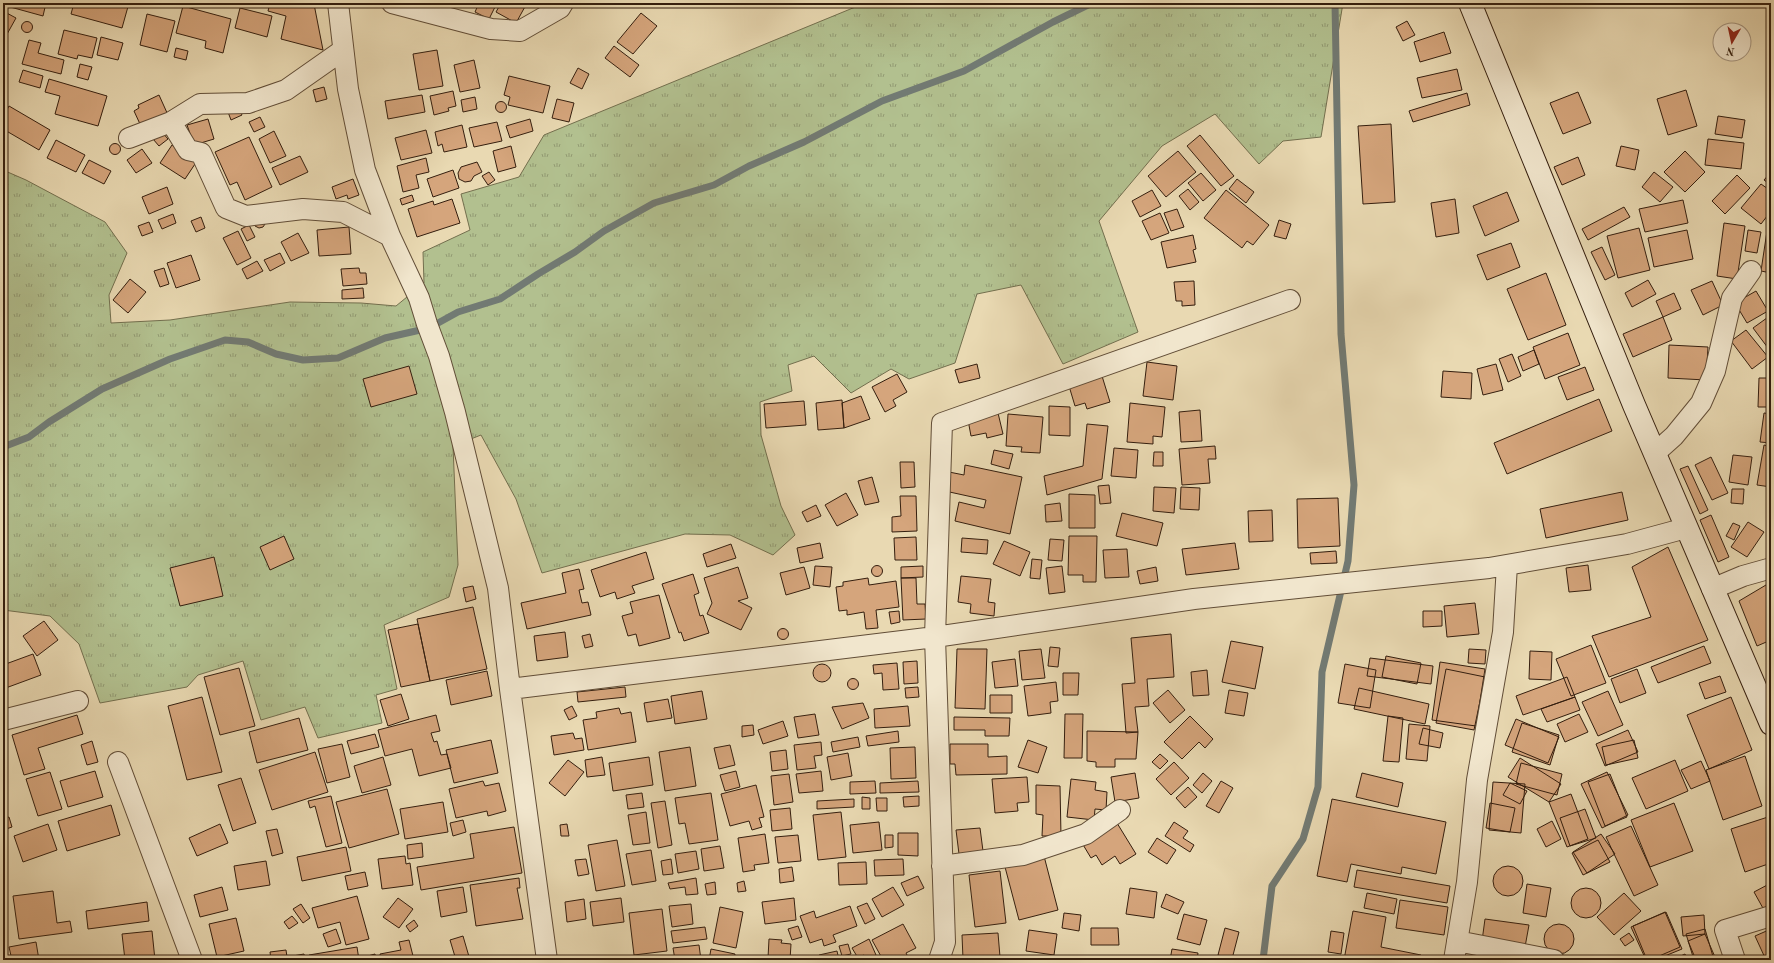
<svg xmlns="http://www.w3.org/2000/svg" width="1774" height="963" font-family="'Old Standard TT',serif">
<defs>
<pattern id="grass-tufts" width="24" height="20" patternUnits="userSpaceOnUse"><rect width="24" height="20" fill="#b2c08f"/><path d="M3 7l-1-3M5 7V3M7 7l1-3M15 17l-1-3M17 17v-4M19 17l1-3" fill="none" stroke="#929b73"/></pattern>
</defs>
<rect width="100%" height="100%" fill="#e9d9b2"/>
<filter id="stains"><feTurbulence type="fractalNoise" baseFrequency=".005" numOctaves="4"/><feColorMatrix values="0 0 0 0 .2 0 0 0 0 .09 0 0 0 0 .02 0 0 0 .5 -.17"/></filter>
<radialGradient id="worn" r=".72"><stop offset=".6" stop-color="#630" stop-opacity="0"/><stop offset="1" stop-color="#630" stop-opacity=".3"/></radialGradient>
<!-- grass -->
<path fill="url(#grass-tufts)" stroke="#736f4e" d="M865 3H1343L1321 137 1283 141 1259 164 1215 114 1162 146 1099 221 1138 332 1063 364 1021 285 977 294 955 363 909 379 891 369 851 393 814 356 788 365 792 391 760 402 761 435 781 506 795 535 773 555 730 535 685 534 542 573 516 499 481 435 453 446 458 565 449 597 384 625 397 689 376 695 382 723 318 738 305 707 261 720 243 661 198 675 187 687 100 703 79 644 50 616 3 610V170L26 180 105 222 127 253 109 295 111 323 170 320 290 302 361 303 396 306 424 283 423 252 470 230 461 194 519 177 544 135Z"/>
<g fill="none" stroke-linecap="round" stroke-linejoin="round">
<!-- stream -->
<path stroke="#727a73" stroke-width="7" d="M3 447 29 437 49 422 102 389 170 359 225 340 248 342 276 354 303 360 338 358 385 338 429 328 458 312 500 299 538 274 575 252 604 231 654 203 714 185 749 166 804 142 882 101 964 71 1053 22 1092 3
M1263 960 1272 886 1303 839 1318 787 1322 672 1348 561 1354 485 1341 334 1335 3"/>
</g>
<!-- building -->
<path fill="#d5a57c" stroke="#341e0e" d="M3 3H46L43 16 3 5Z
M74 3H129L122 28 71 14Z
M270 3 314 4 323 50 281 39 286 16 268 11Z
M450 3H464L463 7Z
M479 3H497L489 19 475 12Z
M501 3H527L516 23 496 12Z
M183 6 231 19 223 53 205 48 206 41 176 33Z
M240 8 272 16 267 37 235 28Z
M3 11 16 18 6 36 3 34Z
M641 13 657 26 633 54 617 42Z
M147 14 175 21 167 52 140 45Z
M1407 21 1415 35 1403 41 1396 27Z
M21.5 27a5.5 5.5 0 1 1 11 0a5.5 5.5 0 1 1-11 0Z
M64 30 97 38 92 58 78 55 77 59 58 54Z
M1444 32 1451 53 1420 62 1414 42Z
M101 37 123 43 118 60 97 55Z
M29 40 41 43 38 53 64 60 61 74 22 64Z
M614 46 639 65 630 77 605 58Z
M176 48 188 51 186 60 174 57Z
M437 50 443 86 419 90 413 54Z
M474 60 480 88 460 92 454 65Z
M80 64 92 67 88 80 77 77Z
M578 68 589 74 582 89 570 83Z
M1457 69 1462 90 1422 98 1417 78Z
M23 70 43 76 40 88 19 82Z
M509 76 550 86 543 113 508 105 510 97 504 95Z
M49 79 107 96 98 126 55 114 60 96 45 92Z
M324 87 327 99 316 102 313 90Z
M1686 90 1697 126 1668 135 1657 99Z
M453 91 456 106 448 108 449 111 434 115 430 96Z
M1578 92 1591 123 1563 134 1550 103Z
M1467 93 1470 105 1413 122 1409 111Z
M159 95 168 115 140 124 134 111 139 108 138 105Z
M422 95 425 112 388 119 385 101Z
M475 97 477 109 463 112 461 100Z
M557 99 574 103 569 122 552 118Z
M495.5 107a5.5 5.5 0 1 1 11 0a5.5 5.5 0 1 1-11 0Z
M9 106 50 130 39 150 3 129V117Z
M238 107 242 115 231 120 228 112Z
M1718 116 1745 120 1742 138 1715 134Z
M260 117 265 127 254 132 249 122Z
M208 119 214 139 194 145 187 125Z
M530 119 533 131 510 138 506 126Z
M497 122 502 141 474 147 469 128Z
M1391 124 1395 202 1363 204 1358 126Z
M462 125 467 147 444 152 442 144 438 146 435 132Z
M426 130 432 153 401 160 395 138Z
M161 131 168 139 159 146 153 139Z
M274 131 286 156 270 163 259 139Z
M1200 135 1234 176 1221 186 1187 146Z
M249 137 272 187 245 200 237 182 230 185 215 152Z
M1708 139 1744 143 1741 169 1705 165Z
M56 140 85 155 76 172 47 158Z
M109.5 149a5.5 5.5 0 1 1 11 0a5.5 5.5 0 1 1-11 0Z
M172 145 197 161 185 179 160 163Z
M511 146 516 167 498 172 493 151Z
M1621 146 1639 150 1635 170 1616 166Z
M142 149 152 163 136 173 127 160Z
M1178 151 1196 172 1166 197 1148 176Z
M1685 151 1705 172 1685 192 1664 172Z
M300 156 308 172 280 185 272 168Z
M1578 157 1585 175 1562 185 1554 167Z
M426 158 429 172 416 175 419 188 403 192 397 166Z
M89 160 111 171 104 184 82 173Z
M477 162 482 172 474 176 471 181 465 182 459 179 458 173 461 167Z
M453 170 459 188 433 197 427 179Z
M489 172 495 180 488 185 482 176Z
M1654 172 1673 187 1660 202 1642 187Z
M1771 172V185L1764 180Z
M1201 173 1216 190 1203 201 1188 183Z
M1737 175 1750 188 1725 214 1712 201Z
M353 179 359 195 348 199 347 195 336 199 332 187Z
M1237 179 1254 192 1246 203 1229 189Z
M1761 184 1771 191V211L1761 224 1741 208Z
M167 187 173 204 149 214 142 197Z
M1188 189 1199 202 1190 210 1179 196Z
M1152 190 1161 206 1140 217 1132 201Z
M1226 190 1269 225 1253 245 1247 241 1242 248 1204 218Z
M1507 192 1519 221 1485 236 1473 206Z
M412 195 414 201 402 205 400 199Z
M452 199 460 223 417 237 408 209 433 201 434 205Z
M1455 199 1459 233 1436 237 1431 203Z
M1683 200 1688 223 1645 232 1639 209Z
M1624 207 1630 217 1588 240 1582 229Z
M1177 209 1184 227 1171 231 1164 213Z
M1160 213 1169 233 1151 240 1142 221Z
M173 214 176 223 162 229 158 220Z
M201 217 205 228 196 232 191 221Z
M1279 220 1291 224 1286 239 1274 236Z
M149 222 153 232 142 236 138 226Z
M254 222 265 224 263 227 259 228 255 226Z
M1724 223 1745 226 1737 279 1717 276Z
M249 225 255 237 247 241 241 229Z
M349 227 351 254 319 256 317 230Z
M1639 228 1650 270 1618 278 1607 236Z
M1687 230 1693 259 1654 267 1648 238Z
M1748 230 1761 232 1757 253 1745 251Z
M238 231 251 258 237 265 223 238Z
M1767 231 1771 232V273L1761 271Z
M298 233 309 253 291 261 281 242Z
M1193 235 1196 249 1193 250 1196 262 1167 268 1161 242Z
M1511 243 1520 267 1487 280 1477 255Z
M1602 247 1615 275 1605 280 1591 252Z
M280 253 285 263 270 271 264 260Z
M191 255 200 280 176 288 167 263Z
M257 261 263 271 247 279 242 269Z
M164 268 169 284 160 287 154 271Z
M359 268 360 273H366L367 284 343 286 341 269Z
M1546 273 1566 325 1528 340 1507 289Z
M130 279 146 292 128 313 113 300Z
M1648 280 1656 294 1632 307 1625 293Z
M1194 281 1195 305 1182 306V301H1176L1174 282Z
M1712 281 1723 305 1703 315 1691 290Z
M363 288 364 298 342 299V290Z
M1756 291 1768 311 1747 323 1735 303Z
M1674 293 1681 309 1663 317 1656 301Z
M1771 315V352L1753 328Z
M1663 317 1672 340 1633 357 1623 334Z
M1746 330 1768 357 1752 369 1731 341Z
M1568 333 1580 365 1545 379 1533 347Z
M1669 345 1708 347 1706 380 1668 378Z
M1534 350 1539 364 1523 371 1518 357Z
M1512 354 1521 376 1508 382 1499 359Z
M1147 362 1177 366 1173 400 1143 396Z
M977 364 980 378 959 383 955 370Z
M1496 364 1503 390 1483 395 1477 369Z
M409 366 417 394 371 407 363 379Z
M1585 367 1594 390 1567 400 1558 377Z
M1443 371 1472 373 1471 399 1441 397Z
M897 374 907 392 893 400 896 406 885 412 872 387Z
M1102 376 1110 402 1087 409 1085 403 1075 406 1069 386Z
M1759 378H1771V407H1758Z
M861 396 870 419 844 428 842 403Z
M1599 399 1612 431 1507 474 1494 443Z
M842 400 844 428 818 430 816 403Z
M804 401 806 425 766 428 764 404Z
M1130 403 1165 407 1162 437 1153 436V444L1127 442Z
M1049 406 1070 407V436L1049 435Z
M1200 410 1202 441 1181 442 1179 412Z
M998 413 1003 434 987 438 986 433 971 436 968 420Z
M1764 413 1771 414V443L1760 442Z
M1008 414 1043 417 1040 453 1021 452 1022 447 1006 446Z
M1087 424 1108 426 1102 479 1047 495 1044 476 1083 466Z
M1764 445 1771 447V487L1757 485Z
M1215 446 1216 459H1208L1210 483 1182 485 1179 449Z
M1114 448 1138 450 1136 478 1111 476Z
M994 450 1013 454 1009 469 991 464Z
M1154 452H1163V466H1153Z
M1733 455 1752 457 1748 485 1729 482Z
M1711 457 1728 493 1712 500 1695 465Z
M900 462H914L915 487 901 488Z
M965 465 1022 477 1010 534 955 521 959 502 984 508 986 500 945 491 949 472 964 475Z
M1688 466 1708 510 1700 514 1680 469Z
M872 477 879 502 865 505 858 481Z
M1109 485 1111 503 1100 504 1098 486Z
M1154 487 1176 488 1174 513 1153 511Z
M1181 487 1200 488 1199 510 1180 509Z
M1732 489H1744L1743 504 1731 503Z
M1622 492 1628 520 1546 538 1540 509Z
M846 493 858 515 837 526 825 505Z
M1069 494 1095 495V528H1069Z
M900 496H916L917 531 892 532V517L901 516Z
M1338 498 1340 546 1298 548 1297 499Z
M1060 503 1062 521 1046 522 1045 505Z
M816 505 821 516 807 522 802 512Z
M1272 510 1273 541 1249 542 1248 511Z
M1122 513 1163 523 1157 546 1116 536Z
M1711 515 1729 557 1718 562 1700 520Z
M1748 522 1764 532 1747 557 1731 547Z
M1733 523 1740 526 1734 540 1726 536Z
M284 536 294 559 270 570 260 547Z
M1069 536H1097L1096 582H1083V575H1068Z
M916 537 917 560H895L894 538Z
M962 538 988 540 987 554 961 552Z
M1050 539 1064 540 1062 561 1048 560Z
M1004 541 1030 552 1020 576 993 564Z
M820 543 823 558 800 563 797 548Z
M1235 543 1239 569 1186 575 1182 549Z
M731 544 736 558 707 567 703 554Z
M1668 547 1708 640 1609 677 1592 636 1651 617 1632 567Z
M1127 549 1129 577 1105 578 1103 550Z
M1336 551 1337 563 1311 564 1310 553Z
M646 552 654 579 632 586 635 593 617 599 615 592 600 597 591 570Z
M214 557 223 596 180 606 170 568Z
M1032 559 1042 560 1040 579 1030 578Z
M1588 565 1591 590 1569 592 1566 568Z
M871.5 571a5.5 5.5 0 1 1 11 0a5.5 5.5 0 1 1-11 0Z
M815 566 832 567 830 587 813 585Z
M923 566V577L901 578V567Z
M1062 566 1065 592 1049 594 1046 568Z
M738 567 748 598 738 601 752 608 741 630 707 614 712 603 704 578Z
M804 567 810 588 786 595 780 573Z
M1156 567 1158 581 1140 584 1137 571Z
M579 569 584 589 579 590 582 603 588 602 591 615 527 629 521 603 566 593 562 573Z
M693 574 699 593 694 595 700 616 703 615 709 633 684 641 681 632 679 633 662 584Z
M961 576 991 579 988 602 995 603 994 616 970 613 971 604 958 602Z
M868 578 869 585 896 581 899 607 876 610 878 628 866 629 864 612 847 615V610L839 611 836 587 843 586V582Z
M901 578H916L917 604H925L926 619 903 620Z
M1771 582V640L1757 646 1739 601Z
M473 586 476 599 466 602 463 588Z
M659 595 670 638 639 646 636 634 628 636 622 616 633 613 630 602Z
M1475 603 1479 634 1447 637 1444 606Z
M473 607 487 669 430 681 417 619Z
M899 611 900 622 891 624 889 612Z
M1423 611H1442V626L1423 627Z
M44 621 58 640 37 656 23 636Z
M418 624 430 681 401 687 388 630Z
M777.5 634a5.5 5.5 0 1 1 11 0a5.5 5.5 0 1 1-11 0Z
M565 632 568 657 537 661 534 636Z
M590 634 593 646 585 648 582 636Z
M1171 634 1174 677 1147 679 1149 706 1135 707 1138 732 1126 733 1122 684 1135 683 1131 638Z
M1231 641 1263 647 1255 689 1222 682Z
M1591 645 1606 683 1571 696 1556 659Z
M1704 646 1711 663 1658 683 1651 667Z
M1050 647 1060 648 1058 667 1048 666Z
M957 649H987L985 709 955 708Z
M1041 649 1045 678 1022 680 1019 651Z
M1469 649 1486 650 1485 664 1468 663Z
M1530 651 1552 652 1551 680 1529 679Z
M33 654 41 675 3 689V665Z
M1386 656 1421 663 1417 684 1382 677Z
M1370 658 1433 666 1431 684 1367 676Z
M1015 659 1018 686 995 688 992 662Z
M917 661 918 683 904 684 903 662Z
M1440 662 1485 669 1476 726 1432 720Z
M897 663 899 689 883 690 882 673 874 674 873 665Z
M1345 664 1376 670 1370 708 1338 703Z
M813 673a9 9 0 1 1 18 0a9 9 0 1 1-18 0Z
M239 668 255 726 220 735 204 677Z
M1446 669 1485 677 1474 730 1436 723Z
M1637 669 1646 693 1620 703 1611 679Z
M1207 670 1209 695 1193 696 1191 672Z
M487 671 492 696 451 705 446 680Z
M1063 673H1079L1078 695H1063Z
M1720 676 1726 692 1705 699 1699 683Z
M1567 677 1575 697 1523 715 1516 696Z
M847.5 684a5.5 5.5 0 1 1 11 0a5.5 5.5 0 1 1-11 0Z
M1056 682 1058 701 1050 702 1051 713 1028 716 1024 686Z
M625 687 626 697 578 702 577 692Z
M918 687 919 697 906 698 905 688Z
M1359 688 1429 704 1425 724 1354 709Z
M1168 690 1185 710 1170 723 1153 703Z
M1229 690 1248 693 1244 716 1225 713Z
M702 691 707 719 675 724 671 696Z
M1608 691 1623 725 1598 736 1582 702Z
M401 694 409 719 388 726 380 700Z
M990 695H1012V713H990Z
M202 697 222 772 187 780 168 706Z
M1575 697 1580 710 1547 722 1541 709Z
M1731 697 1752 750 1709 769 1687 715Z
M668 699 672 718 647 722 644 703Z
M863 703 869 718 842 729 832 707Z
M572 706 577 716 569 720 564 710Z
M908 706 910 726 875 728 874 709Z
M619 708 621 714 631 712 636 742 588 750 583 720 597 718 596 712Z
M815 714 819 735 798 738 794 717Z
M1065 714H1083L1082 758H1064Z
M1579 714 1588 732 1565 742 1557 724Z
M77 715 83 734 38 748 45 769 24 775 12 735Z
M436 715 440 731 431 733 434 742 437 741 441 755 447 754 451 768 419 776 412 749 385 756 378 730Z
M1190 716 1213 739 1205 748 1199 742 1182 759 1164 742Z
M1388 716 1403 718 1399 762 1383 761Z
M954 717 1010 718 1009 736H985V730H954Z
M299 718 308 750 257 763 249 732Z
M1516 719 1559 737 1548 763 1505 745Z
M783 721 788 736 763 744 758 730Z
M1522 723 1559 735 1550 765 1512 752Z
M1409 724 1430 726 1427 761 1406 759Z
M753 725 754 735 742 737V726Z
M1423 728 1443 733 1440 748 1419 744Z
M1628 730 1638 752 1605 766 1596 744Z
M898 731 899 742 868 746 866 736Z
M1087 731 1138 732 1136 759H1115V767H1096V762L1087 761Z
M573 733 575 739 582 738 584 750 554 755 551 736Z
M375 734 379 747 351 754 347 741Z
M858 737 860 747 833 752 831 742Z
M491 740 498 773 454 783 446 750Z
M1028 740 1047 747 1038 773 1018 767Z
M1634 740 1638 758 1606 765 1602 747Z
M92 741 98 762 87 765 81 745Z
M821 742 822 755 814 756 816 768 797 770 794 745Z
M342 744 350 777 327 783 318 749Z
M950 744H988V757L1007 756V774L956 775 955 764H950Z
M730 745 735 765 719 769 714 748Z
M690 747 696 786 665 791 659 752Z
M915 747 916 778 891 779 890 748Z
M786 750 788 769 772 771 770 752Z
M315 752 328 792 272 810 259 770Z
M848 753 852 776 831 780 827 757Z
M1160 754 1168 761 1160 769 1152 762Z
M1745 756 1762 806 1723 820 1706 770Z
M383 757 391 785 362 793 354 766Z
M602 757 605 775 587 777 585 760Z
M649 757 653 785 613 791 609 763Z
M1520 758 1561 784 1549 802 1508 777Z
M568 760 584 772 565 796 549 783Z
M1675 760 1688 791 1646 809 1632 778Z
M1701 761 1710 781 1691 789 1681 770Z
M1174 762 1189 778 1171 795 1156 779Z
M1521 763 1562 774 1557 795 1516 784Z
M95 771 103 797 68 807 60 781Z
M736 771 740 787 725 791 720 775Z
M821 771 823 791 799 793 796 774Z
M50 772 62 809 38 816 26 779Z
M1607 772 1628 815 1602 828 1581 784Z
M1135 773 1139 798 1115 802 1111 777Z
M1203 773 1212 781 1202 793 1193 785Z
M1362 773 1403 783 1398 807 1356 797Z
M789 774 793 802 774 805 771 776Z
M1610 774 1627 817 1605 826 1588 782Z
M1027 777 1029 802 1017 803 1018 811 995 813 992 779Z
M241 778 256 823 233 831 218 785Z
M1071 779 1096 782 1095 790 1107 792 1106 810 1095 809 1094 820 1067 817Z
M483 781 485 786 499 783 506 811 488 816 487 811 456 818 449 789Z
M875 781 876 793 850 794V782Z
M918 781 919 792 880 793V783Z
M1221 781 1233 788 1219 813 1206 806Z
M1493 782 1525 784 1521 833 1489 830Z
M1510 783 1527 791 1520 804 1503 795Z
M756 785 764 817 759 818 762 827 752 830 749 821 730 826 721 794Z
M1036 785 1060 786 1061 836H1042L1043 815 1036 814Z
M1188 787 1197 797 1185 808 1176 798Z
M387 789 399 834 349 848 336 802Z
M642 793 644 807 628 809 626 795Z
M711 793 718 840 689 844 685 823 679 824 675 798Z
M1571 794 1588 839 1567 847 1549 802Z
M331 796 342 843 326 847 315 806 310 808 308 801Z
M919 796V806L904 807 903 797Z
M862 797 870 798V809H862Z
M876 798H887V811H877Z
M854 799V807L817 809V801Z
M1332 799 1446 822 1436 874 1402 867 1401 874 1351 864 1347 882 1317 876Z
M665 801 672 845 658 848 651 803Z
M443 802 448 832 405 839 400 809Z
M1490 803 1515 808 1510 832 1486 828Z
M1674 803 1693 851 1650 867 1631 820Z
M111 805 120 835 67 851 58 821Z
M790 808 792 829 772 831 770 810Z
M1585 809 1596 838 1570 846 1560 818Z
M646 812 650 843 633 845 628 815Z
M841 812 846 857 818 860 813 815Z
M1771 816V863L1745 872 1731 829Z
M9 817 12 827 3 830V819Z
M463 820 466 832 453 836 450 823Z
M1552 821 1561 839 1546 847 1537 829Z
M879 822 882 850 853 853 850 825Z
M1174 822 1188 831 1183 838 1194 845 1190 852 1165 836Z
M1117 823 1136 854 1120 864 1115 856 1102 865 1096 855 1091 858 1082 843Z
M48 824 57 850 23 862 14 836Z
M220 824 228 843 197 856 189 838Z
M567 824 569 836H561L560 825Z
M1631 826 1658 885 1634 896 1606 837Z
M514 827 522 873 421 890 417 867 474 858 470 834Z
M980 828 983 851 959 854 956 830Z
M277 829 283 853 272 856 266 831Z
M898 833H918V856L898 855Z
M765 834 769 863 754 865 755 870 743 872 738 838Z
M1601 834 1615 854 1587 873 1573 852Z
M798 835 801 861 778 863 775 837Z
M885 835H893V847L885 848Z
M1157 838 1176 850 1167 864 1148 852Z
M617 840 625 886 596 891 588 845Z
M1598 840 1610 862 1583 875 1572 853Z
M422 843 423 857 408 859 407 845Z
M720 846 724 868 704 871 701 849Z
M346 847 351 871 302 881 297 857Z
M651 850 656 881 632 885 626 854Z
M696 851 699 869 678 873 675 854Z
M405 856 406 864 410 863 413 885 382 889 378 859Z
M1044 856 1058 910 1019 920 1005 867Z
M586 859 589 874 578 876 575 860Z
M671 859 673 874 663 875 661 861Z
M903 859 904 875 875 876 874 860Z
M266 861 270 885 238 890 234 866Z
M866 862 867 884 839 885 838 863Z
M1493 881a15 15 0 1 1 30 0a15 15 0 1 1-30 0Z
M792 867 794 881 780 883 779 869Z
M1357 870 1450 886 1447 903 1354 887Z
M1000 871 1006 923 975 927 969 875Z
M365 872 368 886 348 890 345 876Z
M918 876 924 888 907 896 901 883Z
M519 878 520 888H517L523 919 476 926 470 885Z
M696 878 698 894 686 895 685 887 670 889 668 883Z
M744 881 746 891 738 892 737 883Z
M715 882 716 894 707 895 705 884Z
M1771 883V906L1764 910 1754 892Z
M1527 884 1551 888 1546 917 1523 913Z
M222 887 228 910 200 917 194 895Z
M463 887 467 912 441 917 437 891Z
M893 887 904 905 882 917 872 899Z
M1130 888 1157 892 1154 918 1126 914Z
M1571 903a15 15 0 1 1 30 0a15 15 0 1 1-30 0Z
M53 891 57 923 70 921 72 932 19 939 13 896Z
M1367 893 1397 899 1394 914 1364 908Z
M1624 893 1641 911 1614 935 1597 917Z
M1166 894 1184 902 1178 914 1161 907Z
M357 896 369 939 346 945 340 922 318 928 312 908Z
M398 898 413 909 399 928 383 917Z
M621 898 624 922 593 926 590 902Z
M794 898 796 920 765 924 762 902Z
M584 899 586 919 567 922 565 902Z
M1400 900 1448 907 1444 935 1396 928Z
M147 902 149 921 88 929 86 911Z
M867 903 875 919 865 924 857 907Z
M301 904 310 918 303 923 293 909Z
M691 904 693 924 672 927 669 906Z
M850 906 857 926 833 935 836 942 824 946 822 939 810 943 800 916 814 911 816 918Z
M720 907 743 912 736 948 713 943Z
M662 909 667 951 634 955 629 913Z
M1353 911 1386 917 1381 947 1421 955 1420 960H1344Z
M1665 912 1680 947 1650 960H1646L1631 927Z
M1666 912 1682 949 1655 960H1647L1633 926Z
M1064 913 1081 915 1079 931 1062 928Z
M1184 914 1207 920 1200 945 1177 939Z
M1704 915 1705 934 1683 936 1681 917Z
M292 916 298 923 289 929 284 922Z
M236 918 244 951 217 957 209 924Z
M1485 919 1529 925 1525 947 1482 941Z
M414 920 418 926 410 932 406 926Z
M903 924 916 948 906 953 908 957 902 960H883L872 940Z
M1544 939a15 15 0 1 1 30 0a15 15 0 1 1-30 0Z
M798 926 802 937 792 940 788 929Z
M705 927 707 939 673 943 671 931Z
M1091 928H1118L1119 945H1091Z
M1225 928 1239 932 1232 959 1218 955Z
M3 929 7 944 3 945Z
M336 929 341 943 328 947 323 934Z
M1705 929 1714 960H1694L1686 934Z
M1771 929V960H1766L1755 936Z
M1029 930 1057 934 1054 955 1026 951Z
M152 931 155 960H125L122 934Z
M1331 931 1344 933 1341 954 1328 952Z
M998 933 1000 957 963 959 962 935Z
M1629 933 1634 940 1625 946 1620 939Z
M1705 934 1715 957 1706 960H1696L1688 941Z
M463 936 470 960H456L450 940Z
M769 939 782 940 781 943 791 944 790 960 768 958Z
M869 939 876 955 867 960 864 955 858 958 852 948Z
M409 940 414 960H381L380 954 401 950 399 942Z
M36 942 39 960H12L9 947Z
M848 944 851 954 842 956 839 946Z
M699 945 701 960H675L673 948Z
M357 947 359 960H310L309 955Z
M711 949 735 954 734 960H709Z
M1172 949 1198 953 1197 960H1170Z
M286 950 287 957 304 954 305 960H271L270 952Z
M837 951 839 960H821L819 955Z
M375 954 376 960H365L364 957Z
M1685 954 1688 960H1672Z
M1484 955 1523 960H1484Z
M1484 956 1516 960H1484Z"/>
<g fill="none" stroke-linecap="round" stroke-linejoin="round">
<!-- street casing -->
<g stroke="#614d37" stroke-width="22">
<path id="street" d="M338 3 348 89 365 170 390 236 419 298 427 324 439 356 455 412 498 588 510 689 547 960
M392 3 491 29 520 31 560 8 563 3
M171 122 188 150 201 153 226 208 246 216 303 209 343 212 390 236
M129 138 171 122 200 104 248 103 286 90 343 50
M1655 453 1674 436 1701 403 1715 371 1732 298 1751 271
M1712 589 1743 576 1768 569 1771 570
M510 689 935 637 1194 599 1489 568 1627 544 1686 528
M3 720 78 701
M118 762 192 960
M942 866 1023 855 1086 834 1120 810
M1457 941 1554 960
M939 960 945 942 935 637 942 423 1290 300
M1454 960 1467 882 1477 780 1503 632 1507 565
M1735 960 1725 930 1771 916"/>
</g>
<!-- secondary casing -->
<g stroke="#341e0e" stroke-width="24">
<path id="secondary" d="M1470 3 1634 405 1771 724"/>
</g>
<!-- street -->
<use href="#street" stroke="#f1e6cd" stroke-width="20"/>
<!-- secondary -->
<use href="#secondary" stroke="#f1e6cd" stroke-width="22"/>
</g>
<!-- margin -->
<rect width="1774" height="963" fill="none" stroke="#e9d9b2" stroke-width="16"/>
<rect x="4" y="4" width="1766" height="955" fill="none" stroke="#341e0e" stroke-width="2"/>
<rect x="8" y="8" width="1758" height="947" fill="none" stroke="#341e0e"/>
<!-- north arrow -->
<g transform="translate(1732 42) rotate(189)"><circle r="19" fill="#f1e6cd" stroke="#a59681"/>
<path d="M0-3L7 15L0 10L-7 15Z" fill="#8f2418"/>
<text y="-6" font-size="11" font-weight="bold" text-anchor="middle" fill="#341e0e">N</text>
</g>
<rect width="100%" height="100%" filter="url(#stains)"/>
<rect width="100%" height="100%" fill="url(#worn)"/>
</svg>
